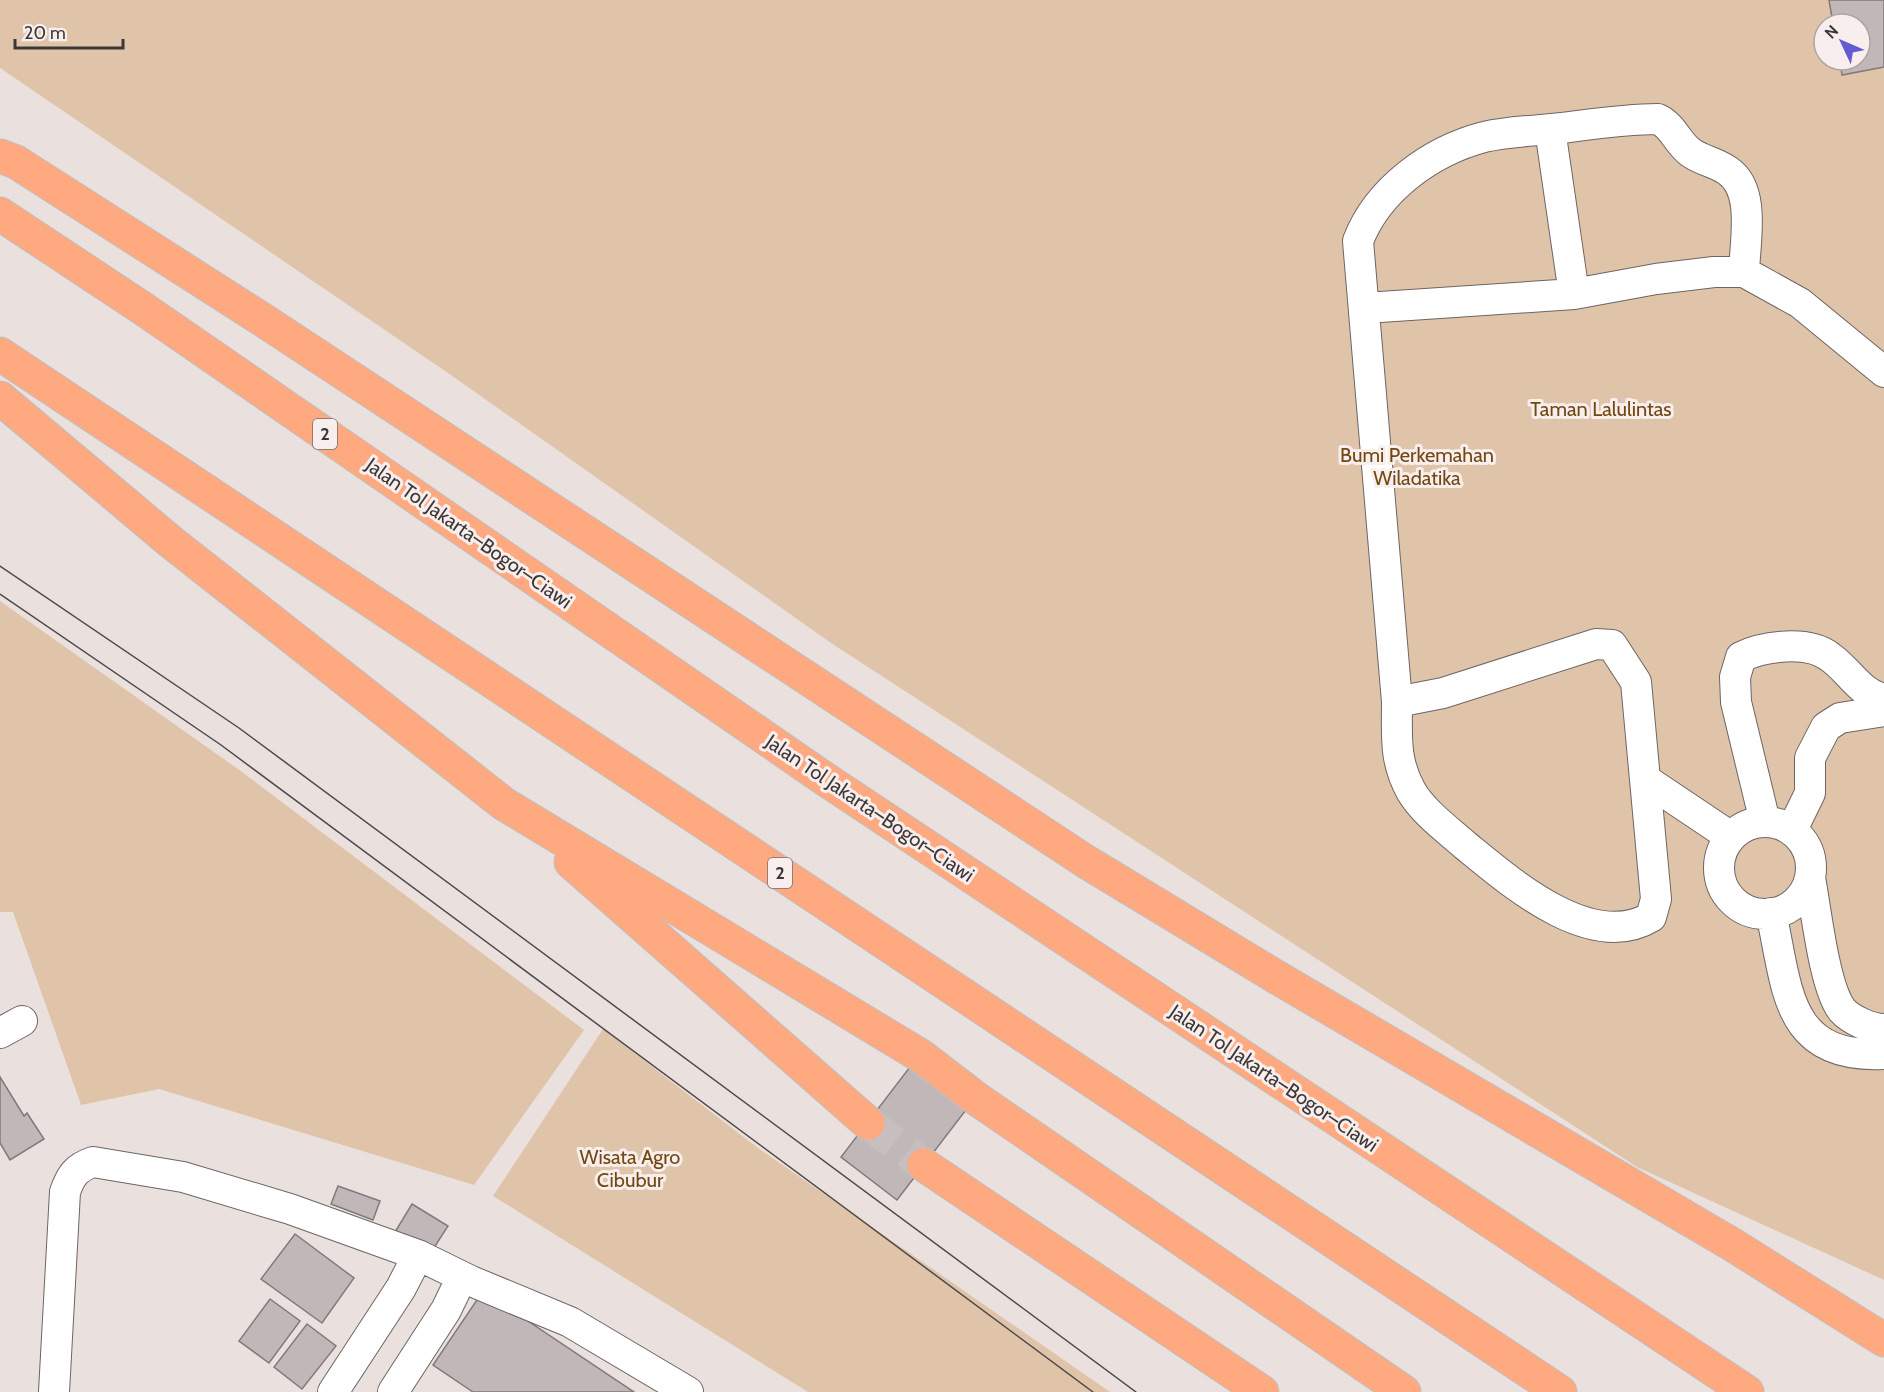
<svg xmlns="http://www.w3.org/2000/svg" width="1884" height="1392" font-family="Cabin,sans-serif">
<rect width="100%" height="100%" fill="#eae1df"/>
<!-- green -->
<path fill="#e0c4a9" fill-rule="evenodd" d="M0 0H1884V1280L1637 1167 831 643 448 373 0 68ZM1824 24H1860V60H1824Z
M0 601 238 769 584 1030 474 1185 159 1089 81 1105 13 912H0Z
M603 1029 758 1148 1110 1392H808L493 1196Z"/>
<!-- building -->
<path fill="#c1b7b9" stroke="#82797b" stroke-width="1.5" d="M1829 0H1884V67L1842 75 1840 60H1860V24H1833Z
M913 1063 969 1106 897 1200 841 1157Z
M0 1077 24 1116 27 1113 44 1139 10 1160 0 1143Z
M338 1186 380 1201 373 1220 331 1204Z
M412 1204 448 1226 430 1254 395 1232Z
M295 1234 354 1278 322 1323 261 1279Z
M483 1291 634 1392H473L433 1365Z
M270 1299 300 1321 269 1363 239 1341Z
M307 1324 336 1346 302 1389 274 1367Z"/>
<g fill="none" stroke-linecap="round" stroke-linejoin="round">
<!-- highway-tunnel -->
<path stroke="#c7bfbe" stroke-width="33" stroke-dasharray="33 16" stroke-linecap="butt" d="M868 1123 924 1165"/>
<!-- street casing -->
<g stroke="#6d6564" stroke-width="32">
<path id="street" d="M1550 129 1574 294
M1365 308 1574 294 1656 279 1714 272H1744L1800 303 1884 372
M1397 702 1443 693 1596 644 1612 645 1636 682 1656 899 1651 917C1591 953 1510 882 1466 846 1448 830 1423 812 1411 791 1394 760 1397 736 1397 702L1358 241C1378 189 1431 151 1484 137 1509 131 1536 131 1562 128 1593 124 1626 119 1658 119 1673 126 1677 142 1690 152 1702 161 1716 162 1728 171 1756 190 1745 241 1744 272
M1646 780 1731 837
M1765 822 1736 702 1735 677 1741 657C1764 646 1808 640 1830 657 1850 671 1859 693 1884 699
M1719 868a46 46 0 1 1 92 0a46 46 0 1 1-92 0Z
M1792 830 1810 793V758L1826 727 1840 718 1884 711
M1810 878C1816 908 1824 987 1842 1010 1851 1020 1871 1029 1884 1029
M1771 913C1788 989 1785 1059 1884 1054
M0 1033 22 1021
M54 1392 65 1192C71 1175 76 1168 93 1162L183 1177 290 1209 418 1255 471 1281 570 1322 688 1392
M333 1392 401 1288 418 1255
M393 1392 446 1310 462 1277"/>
</g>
<!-- highway casing -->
<g stroke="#c1bfbf" stroke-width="35">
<path id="highway" d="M0 156 16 162 263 320 1085 861 1278 978 1733 1245 1884 1340
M0 214 145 310 822 777 1747 1392
M0 354 1560 1392
M0 398 171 542 504 804 921 1056 977 1099 1404 1392
M571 862 868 1123
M924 1165 1262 1392"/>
</g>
<!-- street -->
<use href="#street" stroke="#fff" stroke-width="30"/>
<!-- highway -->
<use href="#highway" stroke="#fea980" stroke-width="33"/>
<!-- tram -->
<path stroke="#4d4949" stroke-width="1.5" d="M0 566 239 728 1136 1392
M0 594 221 745 1093 1392"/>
</g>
<g text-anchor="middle" stroke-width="6" stroke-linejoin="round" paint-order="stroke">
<!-- shield labels -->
<g fill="#f8eeed" stroke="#746f6e" stroke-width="1.5">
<rect x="313" y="419" width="24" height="30" rx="4.5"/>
<rect x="768" y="858" width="24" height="30" rx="4.5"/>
</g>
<g font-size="18" font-weight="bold" fill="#3c3838">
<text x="325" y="440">2</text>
<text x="780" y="879">2</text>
</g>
<!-- park labels -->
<g font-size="20" fill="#724710" stroke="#f8eeed">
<text x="1601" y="416">Taman Lalulintas</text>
<text x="1417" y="462">Bumi Perkemahan<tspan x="1417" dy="23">Wiladatika</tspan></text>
<text x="630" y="1164">Wisata Agro<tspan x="630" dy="23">Cibubur</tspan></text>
</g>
<!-- street labels -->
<g font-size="20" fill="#3c3838" stroke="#f8eeed">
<text transform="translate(469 533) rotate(35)" y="7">Jalan Tol Jakarta–Bogor–Ciawi</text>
<text transform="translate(870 808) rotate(34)" y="7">Jalan Tol Jakarta–Bogor–Ciawi</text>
<text transform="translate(1274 1078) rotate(34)" y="7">Jalan Tol Jakarta–Bogor–Ciawi</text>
</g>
</g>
<!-- north arrow -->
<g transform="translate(1842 42) rotate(314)"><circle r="28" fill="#f8eeed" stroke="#ada5a5" stroke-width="1.5"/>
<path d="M0-4.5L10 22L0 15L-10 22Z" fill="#645ad3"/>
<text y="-9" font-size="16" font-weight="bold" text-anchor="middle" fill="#3c3838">N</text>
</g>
<!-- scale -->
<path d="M15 39v9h108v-9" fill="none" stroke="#3c3838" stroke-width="3"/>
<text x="24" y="39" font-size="18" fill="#3c3838" stroke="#f8eeed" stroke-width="4.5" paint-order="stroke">20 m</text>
</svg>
